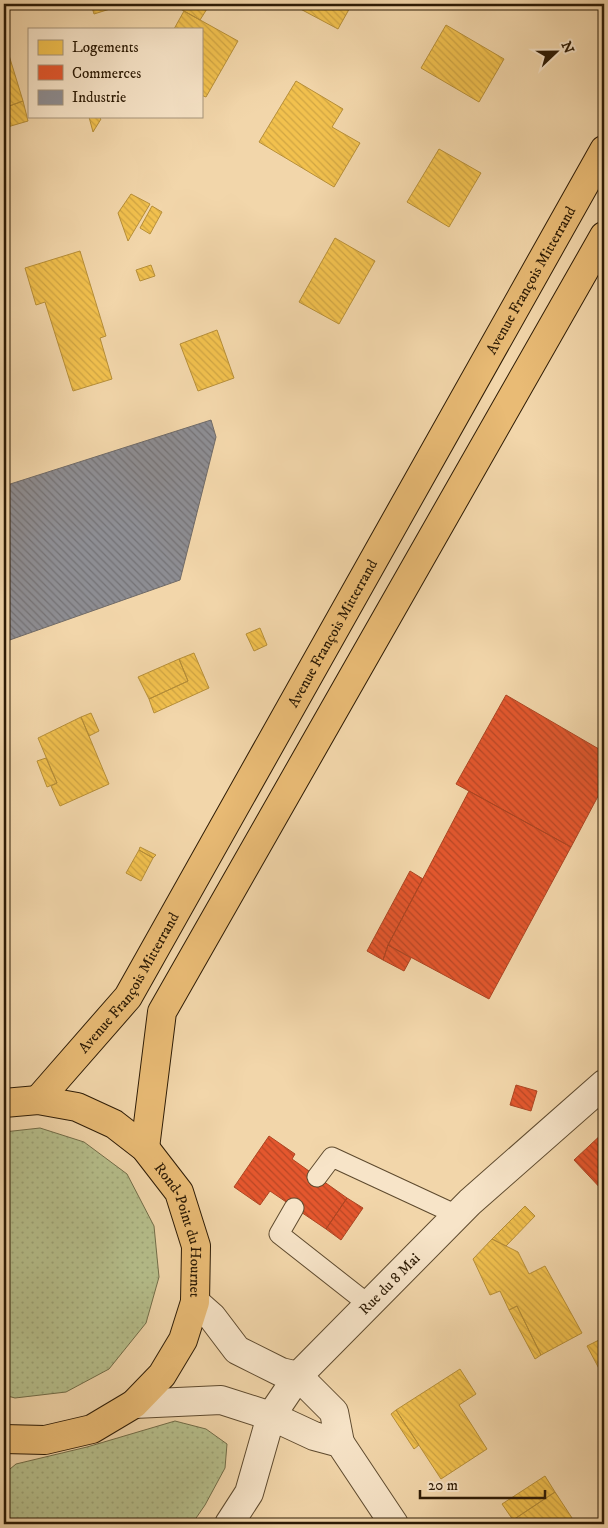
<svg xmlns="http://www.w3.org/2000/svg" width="608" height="1528" font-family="'IM FELL DW Pica',serif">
<defs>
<pattern id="grass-dots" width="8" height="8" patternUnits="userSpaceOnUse" patternTransform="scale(1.25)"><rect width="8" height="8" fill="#b6bf8c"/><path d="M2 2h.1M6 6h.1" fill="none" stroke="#9da477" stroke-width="1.8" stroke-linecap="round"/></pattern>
<pattern id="homes-back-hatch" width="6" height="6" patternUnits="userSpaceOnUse" patternTransform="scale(1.25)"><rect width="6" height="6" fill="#f2c14e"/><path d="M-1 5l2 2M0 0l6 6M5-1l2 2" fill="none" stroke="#d0a543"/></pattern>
<pattern id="shops-back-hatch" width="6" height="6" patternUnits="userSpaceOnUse" patternTransform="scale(1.25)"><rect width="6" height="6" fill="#e4572e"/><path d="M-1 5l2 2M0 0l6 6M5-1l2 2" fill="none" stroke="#b94725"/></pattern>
<pattern id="industry-back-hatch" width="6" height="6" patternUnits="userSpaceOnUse" patternTransform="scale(1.25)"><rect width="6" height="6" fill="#8d8d92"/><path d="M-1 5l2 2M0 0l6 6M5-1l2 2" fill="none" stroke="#747275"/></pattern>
</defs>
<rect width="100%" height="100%" fill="#f2d6aa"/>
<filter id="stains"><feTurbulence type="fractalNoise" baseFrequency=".004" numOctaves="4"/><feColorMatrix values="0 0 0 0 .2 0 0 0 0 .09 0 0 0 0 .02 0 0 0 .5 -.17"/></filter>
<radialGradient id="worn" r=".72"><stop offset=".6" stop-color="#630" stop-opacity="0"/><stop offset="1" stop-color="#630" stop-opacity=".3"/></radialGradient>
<!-- grass -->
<path fill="url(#grass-dots)" stroke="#726d48" d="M40 1128 84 1142 127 1174 154 1226 159 1277 146 1323 109 1369 66 1392 15 1398 4 1395V1132Z
M175 1421 206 1429 227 1444 225 1468 205 1505 192 1524H4V1474L16 1464 87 1447Z"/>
<!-- homes -->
<path fill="url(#homes-back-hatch)" stroke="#b78f38" d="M91 4H126L94 14Z
M177 4H210L200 20 175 6Z
M291 4H352L338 29Z
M184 11 238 41 206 97 201 95V29H174Z
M446 25 504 59 479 102 421 68Z
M4 39 23 101 4 108Z
M296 81 343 109 332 127 360 143 334 187 259 142Z
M23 101 28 121 4 128V108Z
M98 116 101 119 93 132 89 117Z
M439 149 481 173 449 227 407 202Z
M131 194 150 204 128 241 118 213Z
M152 206 162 212 150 234 140 228Z
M335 238 375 261 339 324 299 302Z
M80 251 106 336 100 338 112 379 73 391 45 302 36 305 25 268Z
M151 265 155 276 140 281 136 270Z
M217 330 234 378 198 391 180 344Z
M260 628 267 645 254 651 246 634Z
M194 653 209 688 154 713 149 699 188 681 179 659Z
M179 659 188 681 149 699 138 677Z
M91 713 99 731 89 736 81 717Z
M81 717 109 784 60 806 51 786 57 783 38 738Z
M46 758 57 783 47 787 37 761Z
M140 847 156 855 153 858 139 850Z
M139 850 153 858 141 881 126 873Z
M525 1206 535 1216 506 1246 492 1239Z
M492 1239 518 1252 529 1274 545 1266 582 1333 541 1355 517 1306 509 1310 500 1291 490 1295 473 1259Z
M517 1306 541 1355 535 1359 509 1310Z
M603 1338 604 1340V1378L587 1346Z
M460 1369 476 1394 459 1405 487 1449 441 1479 396 1410Z
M396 1410 419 1445 414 1449 391 1414Z
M545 1476 555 1492 513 1520 502 1504Z
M555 1492 576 1524H515L513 1520Z"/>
<!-- shops -->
<path fill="url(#shops-back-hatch)" stroke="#ad4522" d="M506 695 604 752V785L571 847 456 784Z
M469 791 571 847 489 999 388 945Z
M410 871 423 879 388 945 383 960 367 951Z
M388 945 411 958 404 971 383 960Z
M516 1085 537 1091 531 1111 510 1105Z
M604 1132V1192L574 1160Z
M269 1136 295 1154 292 1159 347 1198 326 1229 270 1191 260 1205 234 1187Z
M347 1198 363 1208 341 1240 326 1229Z"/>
<!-- industry -->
<path fill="url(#industry-back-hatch)" stroke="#706b68" d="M211 420 216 437 180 580 4 642V486Z"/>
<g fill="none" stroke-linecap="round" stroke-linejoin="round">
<!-- service casing -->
<g stroke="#5e4a2e" stroke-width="21">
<path id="service" d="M317 1177 332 1157 457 1215
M294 1208 279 1234 368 1304"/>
</g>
<!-- minor casing -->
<g stroke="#5e4a2e" stroke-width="30">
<g id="minor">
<path d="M195 1302 212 1317 237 1350 281 1372 298 1376 334 1412 340 1443"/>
<path d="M134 1404 221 1400 271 1416 314 1436 340 1443 394 1524"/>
<path id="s1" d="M229 1524 249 1493 271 1416 298 1376 470 1202 604 1084"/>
</g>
</g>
<!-- primary casing -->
<g stroke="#2d1b05" stroke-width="30">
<g id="primary">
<path id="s2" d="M38 1100 128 997 604 150"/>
<path id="s3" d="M4 1103 38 1100 77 1107 114 1124 145 1148 179 1192 196 1246 195 1302 183 1340 162 1375 134 1404 92 1429 45 1440 4 1439"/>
<path d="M145 1148 162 1012 604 236"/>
</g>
</g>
<!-- service -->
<use href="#service" stroke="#f7e4c8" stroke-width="19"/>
<!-- minor -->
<use href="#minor" stroke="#f7e4c8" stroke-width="28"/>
<!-- primary -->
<use href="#primary" stroke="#e9bb75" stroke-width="28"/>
</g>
<g text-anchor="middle" stroke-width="5" stroke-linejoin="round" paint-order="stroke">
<!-- street labels -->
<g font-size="15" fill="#2d1b05" stroke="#f7e4c8">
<text dy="5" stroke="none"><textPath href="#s2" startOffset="959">Avenue François Mitterrand</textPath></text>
<text dy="5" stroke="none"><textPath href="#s2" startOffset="554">Avenue François Mitterrand</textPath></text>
<text dy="5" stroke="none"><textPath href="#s2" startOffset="149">Avenue François Mitterrand</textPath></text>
<text dy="5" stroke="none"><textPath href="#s3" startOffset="246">Rond-Point du Hournet</textPath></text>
<text dy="5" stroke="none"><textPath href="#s1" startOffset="295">Rue du 8 Mai</textPath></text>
</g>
</g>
<!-- margin -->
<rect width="608" height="1528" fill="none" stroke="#f2d6aa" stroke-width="20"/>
<rect x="5" y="5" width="598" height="1518" fill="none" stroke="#2d1b05" stroke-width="2.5"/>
<rect x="10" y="10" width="588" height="1508" fill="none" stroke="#2d1b05"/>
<!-- legend -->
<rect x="28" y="28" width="175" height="90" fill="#f7e4c8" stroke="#a6947a"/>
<rect x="38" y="40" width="25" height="15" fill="#f2c14e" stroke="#a6947a"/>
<text x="72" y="52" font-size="15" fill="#2d1b05">Logements</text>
<rect x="38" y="65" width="25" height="15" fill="#e4572e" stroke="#a6947a"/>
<text x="72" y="78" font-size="15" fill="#2d1b05">Commerces</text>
<rect x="38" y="90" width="25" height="15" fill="#8d8d92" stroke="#a6947a"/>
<text x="72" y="102" font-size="15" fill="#2d1b05">Industrie</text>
<!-- north arrow -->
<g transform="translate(556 52) rotate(68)" stroke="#f7e4c8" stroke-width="4" paint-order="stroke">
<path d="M0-4L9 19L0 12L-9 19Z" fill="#2d1b05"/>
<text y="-8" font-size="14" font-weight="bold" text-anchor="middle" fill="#2d1b05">N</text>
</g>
<!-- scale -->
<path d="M420 1490v8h125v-8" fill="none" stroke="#2d1b05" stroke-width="2.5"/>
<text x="428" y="1490" font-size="15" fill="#2d1b05" stroke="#f7e4c8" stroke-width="4" paint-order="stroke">20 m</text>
<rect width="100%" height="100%" filter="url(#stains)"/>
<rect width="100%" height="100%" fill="url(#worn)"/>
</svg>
